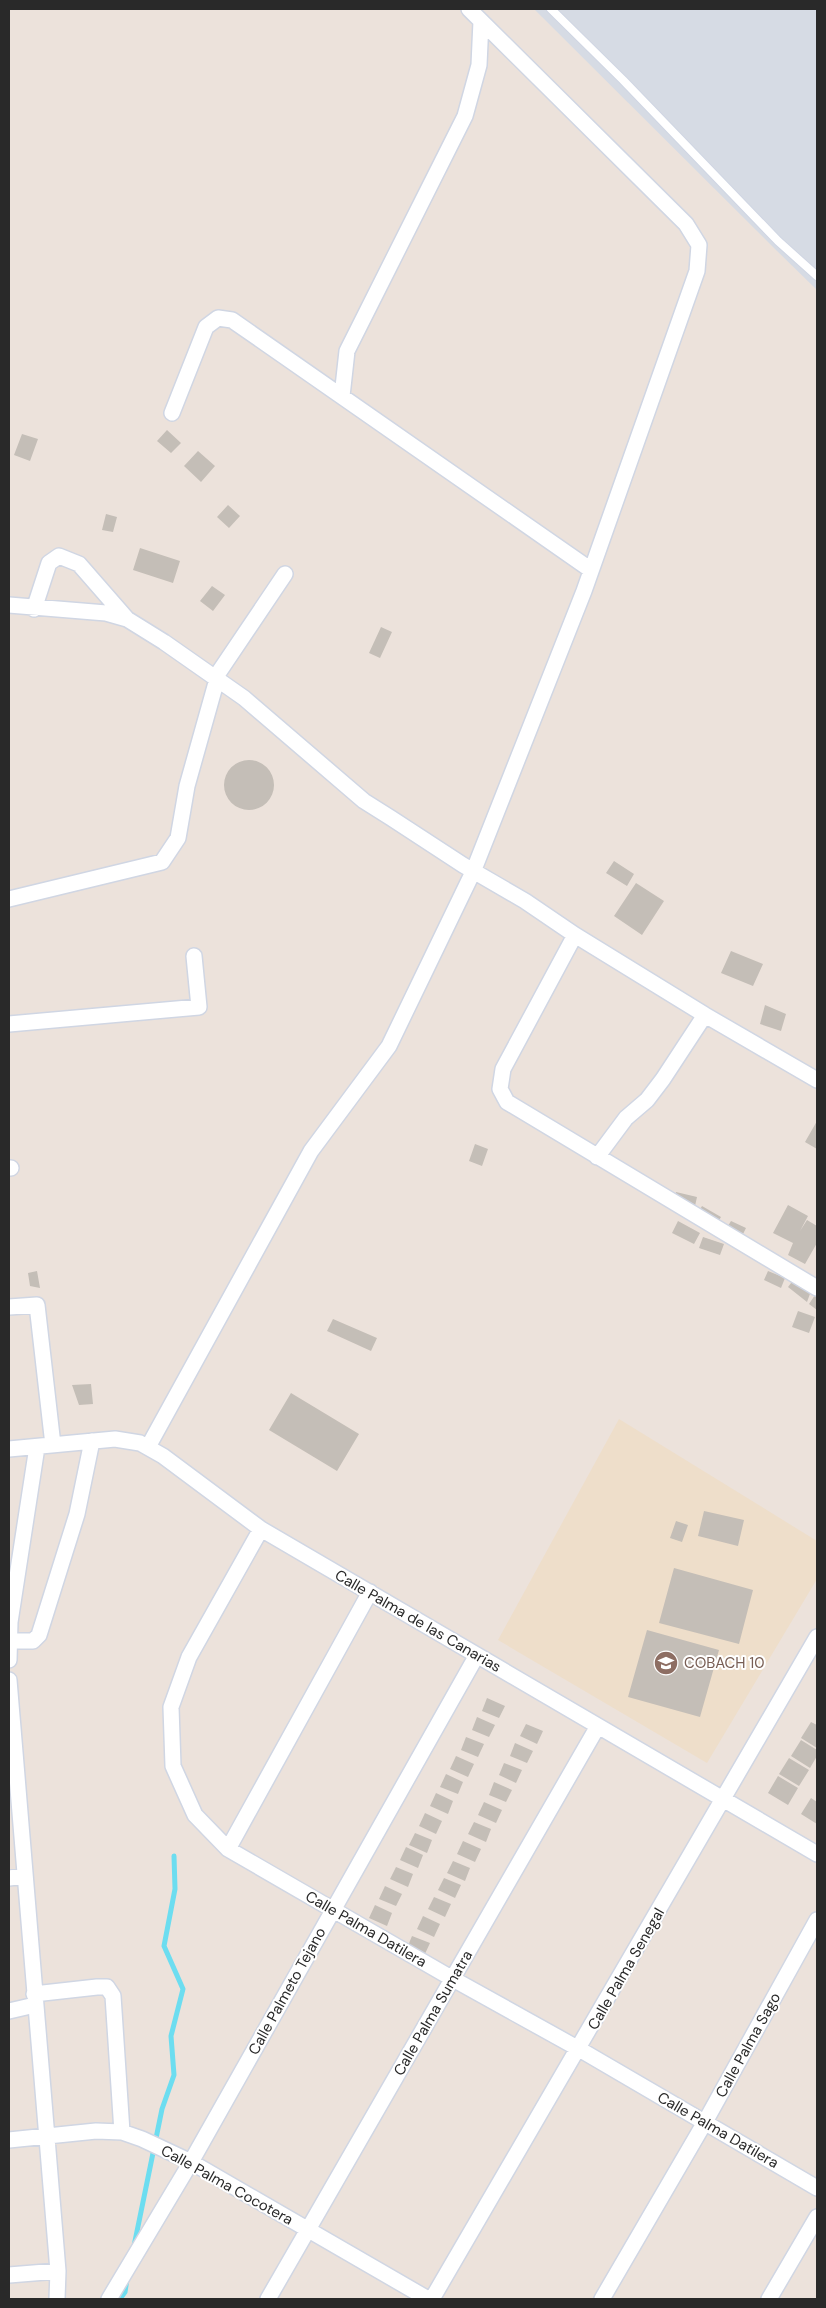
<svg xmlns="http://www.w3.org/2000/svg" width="826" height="2308" font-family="'DM Sans',sans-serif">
<rect width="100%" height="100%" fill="#ece2db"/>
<!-- education -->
<path fill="#eedeca" d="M619 1419 817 1541V1579L707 1763 498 1640Z"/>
<!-- airport -->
<path fill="#d6dbe4" d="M534 9H817V290L775 249Z"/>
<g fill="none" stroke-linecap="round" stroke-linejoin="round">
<!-- stream -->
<path stroke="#6cddf0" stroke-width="5" d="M134 2246 162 2109 174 2075 171 2036 183 1989 164 1946 175 1889 174 1856
M120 2299 125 2292 127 2279"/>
</g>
<!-- building -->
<path fill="#c4beb7" d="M167 430 181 443 171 453 157 441Z
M22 434 38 439 30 461 14 455Z
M198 451 215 466 201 482 184 466Z
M228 505 240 516 229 528 217 517Z
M106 514 117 517 113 532 102 530Z
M140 548 180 561 173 583 133 570Z
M212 586 225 595 213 611 200 601Z
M381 627 392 632 380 658 369 653Z
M224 785a25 25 0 1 1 50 0a25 25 0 1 1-50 0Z
M614 861 634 874 627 886 606 873Z
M636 883 664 901 642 935 614 916Z
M731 951 763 964 753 986 721 973Z
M765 1005 786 1014 781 1031 760 1024Z
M817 1121V1149L805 1142Z
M475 1144 488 1149 482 1166 469 1161Z
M676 1192 697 1197 695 1206 674 1201Z
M788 1205 808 1216 800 1231 807 1220 817 1226V1243L805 1264 788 1255 793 1243 773 1233Z
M702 1206 721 1217 716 1225 698 1213Z
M678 1221 700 1233 694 1244 672 1233Z
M731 1221 746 1228 743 1234 728 1226Z
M703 1237 724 1244 720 1255 699 1248Z
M37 1271 40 1288 30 1286 28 1273Z
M768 1271 785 1278 781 1288 764 1280Z
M795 1278 811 1291 807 1302 788 1287Z
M815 1295 817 1296V1310L809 1304Z
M798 1311 815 1317 809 1333 792 1327Z
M333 1319 377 1338 371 1351 327 1331Z
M91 1384 93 1404 79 1405 72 1385Z
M291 1393 359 1434 337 1471 269 1430Z
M704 1511 744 1520 738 1546 698 1536Z
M676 1521 688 1525 682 1542 670 1538Z
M674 1568 753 1590 739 1644 659 1623Z
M647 1630 719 1650 700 1717 628 1697Z
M487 1698 505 1706 499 1718 482 1711Z
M477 1717 495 1725 489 1737 472 1730Z
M811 1722 817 1725V1748L801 1738Z
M526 1724 543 1731 537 1744 520 1736Z
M466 1737 484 1744 478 1757 461 1750Z
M801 1740 817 1750V1756L810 1768 791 1756Z
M515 1743 533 1751 527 1763 510 1756Z
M456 1756 474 1764 468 1777 450 1769Z
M789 1758 809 1770 799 1786 779 1774Z
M504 1763 522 1770 516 1783 499 1775Z
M446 1774 463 1782 458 1794 440 1787Z
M778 1776 798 1788 788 1805 768 1793Z
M494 1782 512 1790 506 1802 489 1795Z
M436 1793 453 1801 448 1814 430 1806Z
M811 1798 817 1802V1824L801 1814Z
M484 1802 502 1810 496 1823 478 1815Z
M425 1813 442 1821 436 1834 419 1826Z
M474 1822 491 1829 486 1842 468 1834Z
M415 1833 432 1840 427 1853 409 1845Z
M463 1841 481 1849 475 1862 457 1854Z
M406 1847 423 1855 418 1868 400 1860Z
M453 1861 470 1868 465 1881 447 1873Z
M396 1867 413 1874 408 1887 390 1879Z
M444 1878 461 1885 455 1898 438 1890Z
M385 1886 402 1894 396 1906 379 1899Z
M434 1897 451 1904 445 1917 428 1909Z
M375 1905 392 1913 387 1926 369 1918Z
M423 1916 440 1924 434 1937 417 1929Z
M412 1936 430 1943 424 1956 407 1948Z"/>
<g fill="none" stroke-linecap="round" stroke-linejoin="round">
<!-- lane casing -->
<g stroke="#d0d6e3" stroke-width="10">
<path id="lane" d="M551 9 623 80 778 241 817 276"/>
</g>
<!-- street casing -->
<g stroke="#d0d6e3" stroke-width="18">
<path id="street" d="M342 396 347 351 465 116 479 65 481 21
M172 413 206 327 218 318 232 320 591 570
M9 605 106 613 127 619 164 642 244 698 364 801 391 818 463 865 525 901 575 935 705 1015 817 1080
M34 609 49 563 59 556 79 564 127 619
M9 899 162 862 178 838 187 786 219 672 285 574
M575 935 503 1069 500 1089 507 1102 817 1288
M9 1024 199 1007 194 956
M597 1157 626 1118 647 1100 663 1079 705 1015
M9 1168H11
M9 1307 37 1305 53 1445
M148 1447 311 1151 389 1046 473 872 584 591 697 271 699 245 686 224 469 9
M9 1449 115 1439 140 1443 163 1456 261 1529 817 1854
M261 1529 189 1657 171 1707 173 1766 195 1815 228 1849 453 1979 579 2049 817 2188
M9 1641H33L39 1635 77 1514 92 1441
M9 1660 10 1622 37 1447
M9 1680 58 2271 57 2299
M228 1849 370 1592
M9 1878 25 1876
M34 1994 97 1987H107L113 1996 122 2132
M9 2011 35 2005
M9 2140 96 2131 122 2132 142 2139 191 2162 428 2299
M9 2275 58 2271
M109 2299 191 2162 477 1655
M268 2299 598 1726
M432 2299 817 1637
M602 2299 705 2122 817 1920
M769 2299 817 2217"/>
</g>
<!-- lane -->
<use href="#lane" stroke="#fff" stroke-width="8"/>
<!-- street -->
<use href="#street" stroke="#fff" stroke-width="15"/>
</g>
<!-- icons -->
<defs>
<g id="school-disc" transform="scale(1.25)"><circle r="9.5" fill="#8d6e63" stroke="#fff"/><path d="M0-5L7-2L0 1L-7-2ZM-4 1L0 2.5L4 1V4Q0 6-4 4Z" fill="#fff"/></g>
</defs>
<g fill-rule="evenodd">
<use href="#school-disc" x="666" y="1663"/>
</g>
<g text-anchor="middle" stroke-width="4" stroke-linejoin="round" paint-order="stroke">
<!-- street labels -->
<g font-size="15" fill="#292929" stroke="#fff">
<text transform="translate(418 1621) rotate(30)" y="5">Calle Palma de las Canarias</text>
<text transform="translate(366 1929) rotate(30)" y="5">Calle Palma Datilera</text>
<text transform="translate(626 1969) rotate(-60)" y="5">Calle Palma Senegal</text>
<text transform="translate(287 1991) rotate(-61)" y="5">Calle Palmeto Tejano</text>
<text transform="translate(433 2013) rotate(-60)" y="5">Calle Palma Sumatra</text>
<text transform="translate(748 2045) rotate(-61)" y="5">Calle Palma Sago</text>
<text transform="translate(718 2130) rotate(30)" y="5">Calle Palma Datilera</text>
<text transform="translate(227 2185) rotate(29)" y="5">Calle Palma Cocotera</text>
</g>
<!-- education labels -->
<g font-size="15" fill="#785e54" stroke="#fff" text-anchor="start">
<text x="684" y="1668">COBACH 10</text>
</g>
</g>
<!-- border -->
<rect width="826" height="2308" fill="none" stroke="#292929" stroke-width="20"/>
</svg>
